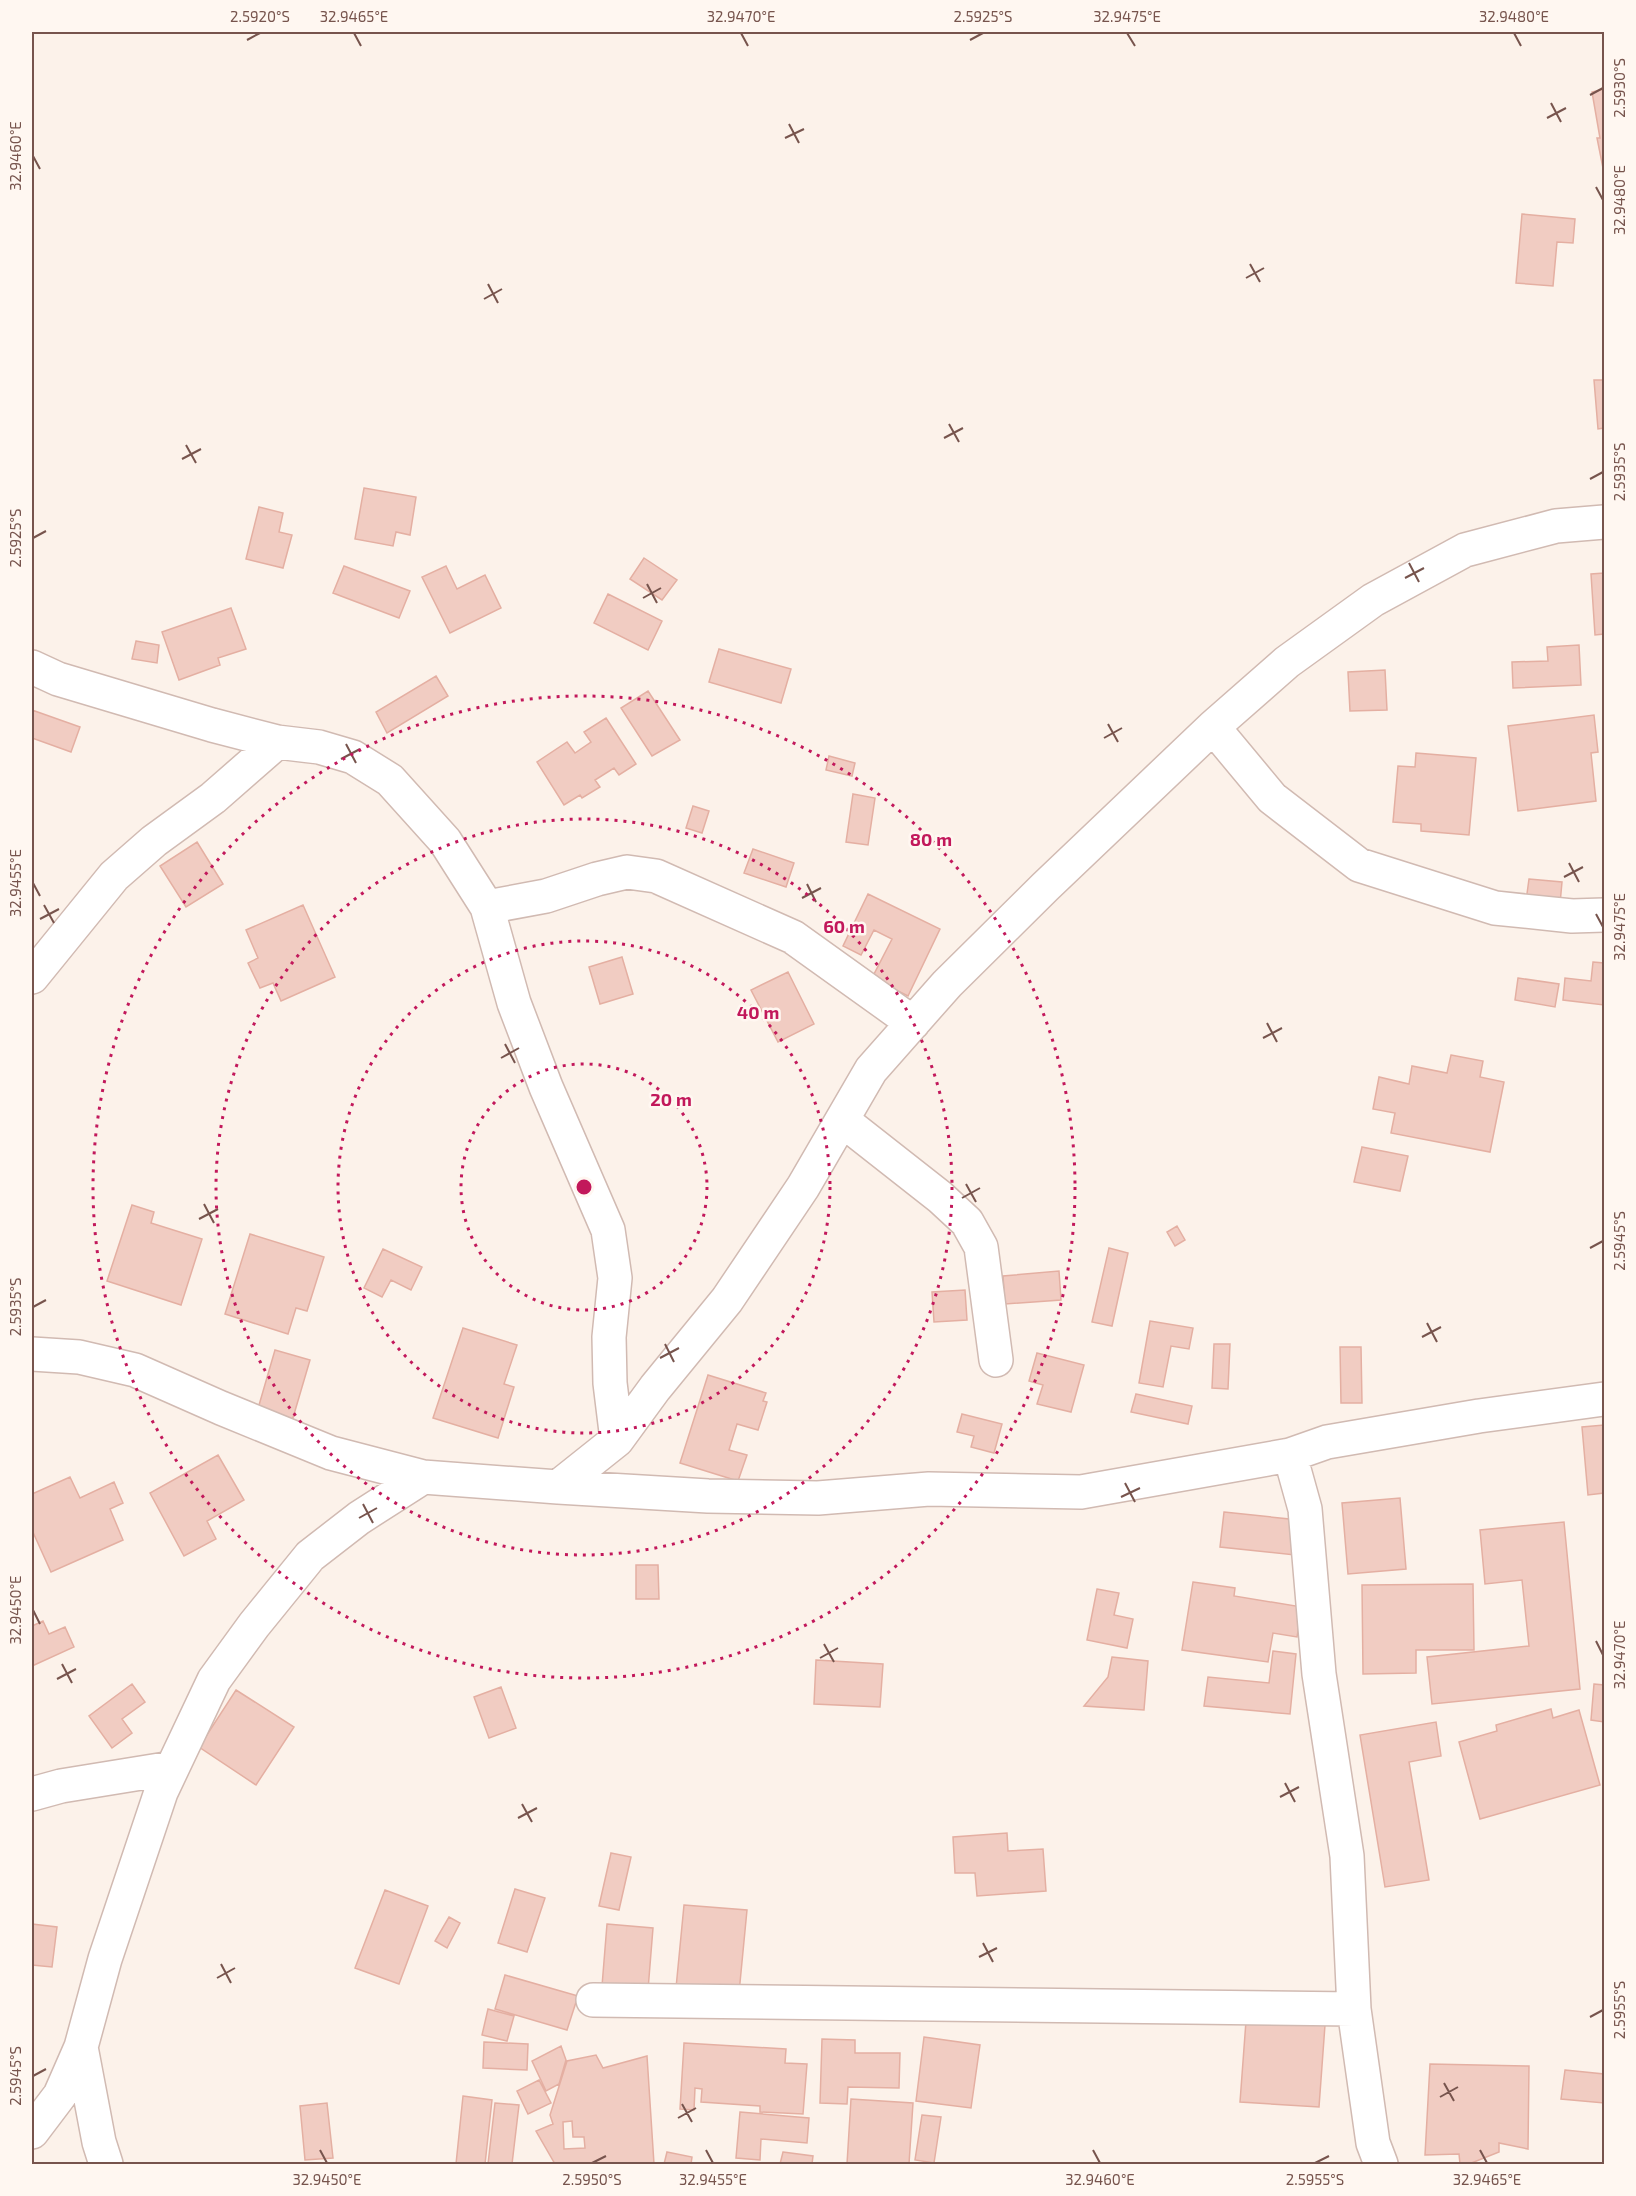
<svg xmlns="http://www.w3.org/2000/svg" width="1636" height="2196" font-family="'Exo 2',sans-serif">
<rect width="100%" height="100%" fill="#fcf2ea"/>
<!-- building -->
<path fill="#f1ccc2" stroke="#e4afa2" stroke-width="1.5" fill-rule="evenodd" d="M1604 89V173L1597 138H1600L1592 92Z
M1522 214 1575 219 1573 243 1557 242 1553 286 1516 283Z
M1594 380H1604V428L1598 429Z
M364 488 416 497 410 535 396 532 393 546 355 539Z
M259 507 283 513 279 532 292 535 283 568 246 559Z
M644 558 677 580 662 600 630 579Z
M344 566 410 591 399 618 333 593Z
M446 566 457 589 485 575 501 608 450 633 422 577Z
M1604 573V634L1595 635 1591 574Z
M608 594 662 621 648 650 594 623Z
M231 608 246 649 218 658 220 665 179 680 162 632Z
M136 641 159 645 157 663 132 659Z
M1579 645 1581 685 1513 688 1512 662 1548 661 1547 647Z
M719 649 791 669 781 703 709 682Z
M1385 670 1387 710 1350 711 1348 672Z
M436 676 448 696 387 733 376 712Z
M648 691 680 740 652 756 621 708Z
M32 710 80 727 71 752 32 738Z
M1594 715 1598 752 1591 753 1596 801 1518 811 1508 726Z
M606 718 636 764 619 775 614 768 595 780 600 787 582 798 580 795 564 805 537 762 567 742 575 753 591 742 584 732Z
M1416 753 1476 758 1469 835 1421 831V824L1393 822 1398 766 1415 767Z
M829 756 855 763 852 776 826 770Z
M853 794 875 798 868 845 846 842Z
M693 806 709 811 702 833 686 828Z
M197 842 223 884 186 907 160 866Z
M753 849 794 863 786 887 744 873Z
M1529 879 1562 882 1560 904 1526 901Z
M868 894 940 929 908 996 872 978 892 939 874 930 861 955 843 946Z
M303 905 335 977 281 1001 273 983 260 988 248 963 258 958 246 930Z
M622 957 633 994 600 1004 589 967Z
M1593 962 1604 963V1005L1563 1000 1565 978 1591 981Z
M788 972 814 1024 778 1042 751 990Z
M1518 978 1559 984 1555 1007 1515 1000Z
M1451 1055 1483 1061 1480 1077 1504 1082 1490 1152 1391 1133 1395 1113 1373 1109 1379 1077 1409 1084 1412 1066 1447 1073Z
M1362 1147 1408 1156 1400 1191 1354 1182Z
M132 1205 154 1212 151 1223 202 1239 181 1305 107 1281Z
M1177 1226 1185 1240 1175 1246 1167 1232Z
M250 1234 324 1257 307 1311 296 1308 288 1334 225 1314Z
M1109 1248 1128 1253 1112 1326 1092 1322Z
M383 1249 422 1267 411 1290 391 1280 382 1297 364 1288Z
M1059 1271 1061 1300 1005 1304 1003 1276Z
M965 1290 967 1320 934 1322 932 1292Z
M1150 1321 1193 1328 1189 1349 1171 1346 1163 1387 1139 1383Z
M463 1328 517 1345 504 1384 514 1387 498 1438 433 1418Z
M1214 1344H1230L1228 1389 1212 1388Z
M1340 1347H1361L1362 1403H1341Z
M275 1350 310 1360 292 1421 257 1412Z
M1037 1353 1084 1365 1071 1412 1037 1404 1043 1385 1029 1381Z
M708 1375 766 1393 763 1401 767 1402 758 1430 737 1424 729 1450 747 1455 738 1481 680 1463Z
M1136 1394 1192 1406 1188 1424 1131 1412Z
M962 1414 1002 1424 994 1453 971 1447 974 1436 957 1432Z
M1604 1425V1493L1588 1495 1582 1427Z
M218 1455 244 1500 207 1521 216 1539 184 1556 150 1493Z
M70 1477 80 1498 114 1482 123 1503 110 1509 123 1540 51 1572 32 1530V1494Z
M1400 1498 1406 1569 1348 1574 1342 1503Z
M1224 1512 1299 1520 1295 1555 1220 1547Z
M1564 1522 1580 1689 1432 1704 1427 1657 1529 1646 1522 1580 1485 1584 1480 1530Z
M636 1565H658L659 1599H636Z
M1193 1582 1235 1588 1234 1596 1302 1607 1297 1637 1273 1633 1268 1662 1182 1650Z
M1473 1584 1474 1650H1416V1673L1363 1674 1362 1585Z
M1097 1589 1119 1593 1114 1615 1133 1619 1127 1648 1087 1640Z
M43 1621 49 1634 65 1627 74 1647 32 1666V1626Z
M1273 1651 1296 1654 1290 1714 1204 1706 1208 1677 1269 1683Z
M1112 1657 1148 1661 1144 1710 1084 1706 1108 1677Z
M816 1660 883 1664 880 1707 814 1704Z
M132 1684 145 1702 122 1719 132 1733 112 1748 89 1716Z
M1594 1684 1604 1685V1722L1591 1720Z
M501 1687 516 1728 489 1738 474 1697Z
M236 1690 294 1727 256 1785 199 1747Z
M1551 1709 1553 1718 1579 1710 1600 1785 1480 1819 1459 1742 1497 1731 1496 1725Z
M1436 1722 1441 1756 1409 1762 1429 1880 1385 1887 1360 1735Z
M1007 1833 1008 1851 1043 1849 1046 1891 977 1896 975 1873H955L953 1837Z
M611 1853 631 1857 619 1910 599 1906Z
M515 1889 545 1898 527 1952 498 1943Z
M385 1890 428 1906 399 1984 355 1968Z
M684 1905 747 1910 739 1993 676 1988Z
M449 1917 460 1923 447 1948 435 1941Z
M32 1924 57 1927 52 1967 32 1965Z
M607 1924 653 1928 648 1990 602 1986Z
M505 1975 578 1996 567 2030 495 2009Z
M488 2009 514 2016 507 2041 482 2035Z
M1246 2021 1325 2025 1319 2107 1240 2102Z
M924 2037 980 2045 971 2108 916 2101Z
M822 2039 855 2040V2053H900L899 2088 848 2087 847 2104 820 2103Z
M484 2042 528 2044 527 2070 483 2068Z
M684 2043 786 2049 785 2063 807 2064 803 2114 760 2112V2106L701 2102 702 2089 695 2088 694 2110 680 2109Z
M561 2046 566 2060 559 2084 546 2091 532 2061Z
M596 2055 603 2068 647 2056 654 2164H555L536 2131 553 2124 550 2115 567 2061ZM572 2121 573 2137H584L585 2148 564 2149 563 2122Z
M1430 2064 1529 2066 1528 2149 1499 2143V2152L1469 2164H1460L1459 2154 1425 2155Z
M1565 2070 1604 2074V2103L1561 2099Z
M539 2080 551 2103 528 2114 517 2091Z
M463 2096 492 2100 485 2164H456Z
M851 2099 913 2103 909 2164H847Z
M327 2103 333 2158 305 2160 300 2106Z
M495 2103 519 2105 512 2164H488Z
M740 2112 809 2118 807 2143 761 2139 760 2160 736 2158Z
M922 2115 941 2117 934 2163 915 2160Z
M667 2152 692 2157 691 2164H664Z
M783 2152 813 2156 812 2164H780Z"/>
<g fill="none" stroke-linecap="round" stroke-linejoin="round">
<!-- minor casing -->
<g stroke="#d1bab2" stroke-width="36">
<path id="minor" d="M32 667 58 679 212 725 277 742 319 747 353 757 390 780 445 841 487 907 514 1003 546 1087 608 1230 615 1278 609 1337 610 1383 617 1440
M1213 727 1272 798 1359 865 1495 908 1572 916 1604 915
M487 907 546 896 597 879 627 872 656 876 793 937 913 1023
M32 977 114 876 154 841 213 798 277 742
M842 1120 940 1197 967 1222 981 1247 996 1360
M32 1354 79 1357 135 1370 221 1408 331 1453 423 1477 558 1487 617 1440 655 1388 727 1300 803 1187 871 1070 947 984 1045 887 1213 727 1287 662 1373 600 1465 550 1556 526 1604 522
M1290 1455 1305 1509 1319 1674 1347 1856 1354 2009 1373 2143 1381 2164
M558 1487 708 1496 818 1498 929 1489 1081 1492 1290 1455 1327 1442 1479 1416 1604 1399
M32 1794 61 1786 172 1768
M593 2000 1354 2009
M81 2047 99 2142 106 2164
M32 2132 60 2095 81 2047 105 1959 161 1792 214 1680 254 1625 310 1556 359 1518 423 1477"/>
</g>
<!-- minor -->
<use href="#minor" stroke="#fff" stroke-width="33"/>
</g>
<!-- ticks -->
<path fill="none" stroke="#77544d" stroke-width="2" d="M354 33 361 46M741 33 748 46M1127 33 1135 46M1514 33 1521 46M247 40 260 33M970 40 983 33M1590 95 1603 88M1551 103 1561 122M1547 118 1566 108M789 124 799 143M785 138 804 129M33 156 40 169M1596 187 1603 200M1250 264 1260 282M1246 278 1264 268M488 284 498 303M484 299 502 289M949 424 959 442M944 438 963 428M186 445 196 463M182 459 201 449M1590 479 1603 472M33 538 46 531M1409 563 1419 582M1405 578 1424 568M647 584 657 603M643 598 661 588M1108 724 1118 742M1104 738 1122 728M346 744 356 763M341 759 360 749M1569 863 1579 882M1564 877 1583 867M33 883 40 896M807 884 816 902M802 898 821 888M44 905 54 923M1596 914 1603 927M40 919 59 909M1267 1023 1277 1042M1263 1038 1282 1028M505 1044 515 1063M501 1058 519 1048M966 1184 976 1202M962 1198 980 1188M204 1204 214 1223M199 1219 218 1209M1590 1248 1603 1241M33 1307 46 1300M1427 1323 1437 1342M1422 1337 1441 1327M665 1344 674 1362M660 1358 679 1348M1125 1483 1135 1502M1121 1497 1140 1488M363 1504 373 1523M359 1518 377 1508M33 1610 40 1624M1596 1641 1603 1655M824 1644 834 1662M820 1658 838 1648M62 1664 72 1683M57 1679 76 1669M1285 1783 1295 1802M1280 1797 1299 1787M522 1804 532 1822M518 1818 537 1808M983 1943 993 1962M979 1957 997 1948M221 1964 231 1983M217 1978 235 1968M1590 2017 1603 2010M33 2076 46 2069M1444 2083 1454 2101M1440 2097 1458 2087M682 2104 692 2122M678 2118 696 2108M320 2150 327 2163M706 2150 713 2163M1093 2150 1100 2163M1480 2150 1487 2163M592 2163 606 2156M1315 2163 1329 2156"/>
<!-- distance rings -->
<g fill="none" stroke="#c2185b" stroke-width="3" stroke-dasharray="3 6">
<circle cx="584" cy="1187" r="123"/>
<circle cx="584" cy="1187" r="246"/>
<circle cx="584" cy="1187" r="368"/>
<circle cx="584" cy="1187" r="491"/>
</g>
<circle cx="584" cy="1187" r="9" fill="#c2185b" stroke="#fff7f1" stroke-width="3"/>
<g font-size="18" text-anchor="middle" font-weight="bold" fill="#c2185b" stroke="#fff7f1" stroke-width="5" stroke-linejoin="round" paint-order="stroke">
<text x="931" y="846">80 m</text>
<text x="844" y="933">60 m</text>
<text x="758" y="1019">40 m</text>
<text x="671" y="1106">20 m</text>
</g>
<!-- border -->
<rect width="1636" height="2196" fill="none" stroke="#fff7f1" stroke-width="66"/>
<rect x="33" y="33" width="1570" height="2130" fill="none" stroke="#77544d" stroke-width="2"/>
<g font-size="15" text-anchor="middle" fill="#77544d">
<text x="260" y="22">2.5920°S</text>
<text x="354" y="22">32.9465°E</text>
<text x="741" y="22">32.9470°E</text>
<text x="983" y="22">2.5925°S</text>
<text x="1127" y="22">32.9475°E</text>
<text x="1514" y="22">32.9480°E</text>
<text transform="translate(1620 88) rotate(-90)" y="5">2.5930°S</text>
<text transform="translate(16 156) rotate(-90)" y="5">32.9460°E</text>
<text transform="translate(1620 200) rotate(-90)" y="5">32.9480°E</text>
<text transform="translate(1620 472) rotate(-90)" y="5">2.5935°S</text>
<text transform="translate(16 538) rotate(-90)" y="5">2.5925°S</text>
<text transform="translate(16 883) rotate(-90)" y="5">32.9455°E</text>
<text transform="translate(1620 927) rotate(-90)" y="5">32.9475°E</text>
<text transform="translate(1620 1241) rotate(-90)" y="5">2.5945°S</text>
<text transform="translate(16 1307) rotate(-90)" y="5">2.5935°S</text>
<text transform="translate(16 1610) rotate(-90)" y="5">32.9450°E</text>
<text transform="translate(1620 1655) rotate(-90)" y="5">32.9470°E</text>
<text transform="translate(1620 2010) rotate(-90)" y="5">2.5955°S</text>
<text transform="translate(16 2076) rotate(-90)" y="5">2.5945°S</text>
<text x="327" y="2185">32.9450°E</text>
<text x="592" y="2185">2.5950°S</text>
<text x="713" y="2185">32.9455°E</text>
<text x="1100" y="2185">32.9460°E</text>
<text x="1315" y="2185">2.5955°S</text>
<text x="1487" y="2185">32.9465°E</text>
</g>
</svg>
